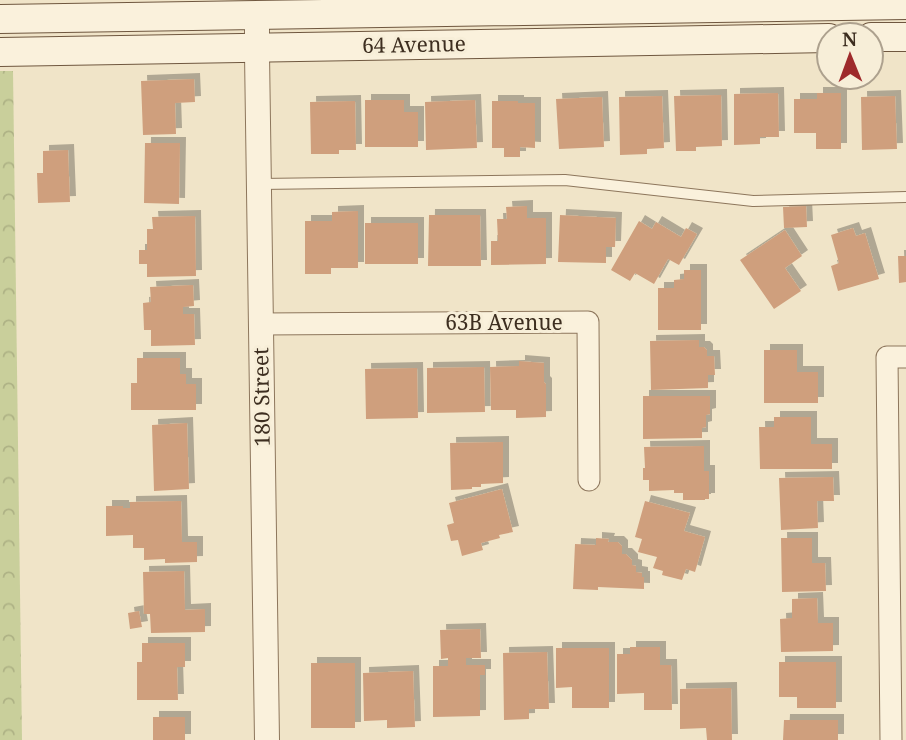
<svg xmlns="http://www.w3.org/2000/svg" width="906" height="740" font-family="'Noto Serif',serif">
<defs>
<pattern id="forest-crowns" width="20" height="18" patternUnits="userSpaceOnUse" patternTransform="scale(1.75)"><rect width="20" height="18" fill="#c9cf9b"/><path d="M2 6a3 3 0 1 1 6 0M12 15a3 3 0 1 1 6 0" fill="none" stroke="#aeb285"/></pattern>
<filter id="shadow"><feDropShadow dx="6" dy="-6" stdDeviation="0" flood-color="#0004"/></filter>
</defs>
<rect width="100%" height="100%" fill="#f0e4c8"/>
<!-- forest -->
<path fill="url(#forest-crowns)" d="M0 71H13L22 740H0Z"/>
<!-- building -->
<path fill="#cf9f7d" filter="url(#shadow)" d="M194 79 195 102 175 103 176 134 143 135 141 81Z
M778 93 779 137H760V144L734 145V94Z
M817 93H841V149H816V133H794V99H817Z
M721 95 722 146 696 147V151H676L674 96Z
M662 96 664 148 647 149V154L620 155 619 97Z
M895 96 897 149 862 150 861 97Z
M602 97 604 147 559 149 556 99Z
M365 100H404V112H418V147H365Z
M475 100 477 148 426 150 425 102Z
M355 101 356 150H339V154H311L310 102Z
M492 101H518V103H535V148L520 147V157H504V148H492Z
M145 143H180L179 204 144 203Z
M68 150 70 202 38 203 37 173H43V151Z
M527 206V218H546V264L491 265V241H498L497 219H507L506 207Z
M806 206 807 227 784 228 783 207Z
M358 211V268H331V274H305V221H332V212Z
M429 215H480L481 266H428Z
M560 215 616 218 615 247H606V263L558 262Z
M195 216 196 276 147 277V264H139V250H147V229H153L152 217Z
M639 221 652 229 656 222 681 237 686 228 697 234 679 265 668 259 654 284 635 273 630 281 611 270Z
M365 223H418V264H365Z
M853 228 856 236 865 233 879 279 838 291 831 266 839 263 831 235Z
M785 230 802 256 785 268 801 291 774 309 740 260Z
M898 256H906V282L899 283Z
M684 270H701V330H658V288H674V280L684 279Z
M193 285 194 306 183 307V314H194L195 345 151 346V330H144L143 303 151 302 150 287Z
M699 340V347H704L707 350V356H714L715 375H708V388L651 390 650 341Z
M764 350H797V372H818V403H764Z
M137 358H180V374H186V384H196V410H131V383H137Z
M519 361 544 363V382L546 384V417L516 418V410H491L490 367 519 366Z
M484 367 485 412 427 413V368Z
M417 368 418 418 366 419 365 369Z
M643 396H710V414L706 415V427L702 428V438L643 439Z
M774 417H811V444H832V469H760L759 427H774Z
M187 423 189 489 154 491 152 425Z
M503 442V483L481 484V487H472V489L451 490 450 443Z
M704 446V471H709V499H705V500H683V493H674V490L649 491V480H643V468H645L644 447Z
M833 477 834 501H817L818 528 781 530 779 478Z
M502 489 513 532 499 535 500 538 481 543 483 550 462 556 458 540 451 541 447 525 454 523 449 503Z
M181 501 182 542H197V562L165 563V559L144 560V548H133V535L106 536V506H123V508H130V502Z
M645 501 690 513 684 531 705 537 695 572 686 569 682 580 662 575 663 571 653 568 657 557 638 552 642 539 635 537Z
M596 538 609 539 608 542H618L622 546V554H626L632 560V565L636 566V572L642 573V577H644V589L598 587V590L573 589 575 544 596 545Z
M781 538H812V563H825L826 591 782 592Z
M184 571 185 610 205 609V632L151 633 150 614H144L143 572Z
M817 598 818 623H833V651L781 652 780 619 792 618V599Z
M139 611 142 627 130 629 128 613Z
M480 629 481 658H466V665H485V675H480V716L433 717V666H448V658L441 659 440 630Z
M142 643H185V667H177L178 700H137V662H142Z
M630 647H660V665H671L672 710H644V693L617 694V654H630Z
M556 648H609V708H572V687L556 688Z
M547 652 549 709H529V719L504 720 503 653Z
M779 662H836V708H797V697H779Z
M311 663H355V728H311Z
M413 671 415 727 387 728V720L364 721 363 673Z
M731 688 732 740H707L706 728 680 729V689Z
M153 717H185V740H153Z
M784 720H838V740H783Z"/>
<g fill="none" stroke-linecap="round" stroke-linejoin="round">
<!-- service casing -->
<g stroke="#8d765c" stroke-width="12">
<path id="service" d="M259 184 565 180 753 201 906 197"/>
</g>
<!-- minor casing -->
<g stroke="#8d765c" stroke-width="23">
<path id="minor" d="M261 324 588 322 589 480
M891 740 887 357H906"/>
</g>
<!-- tertiary casing -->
<g stroke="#8d765c" stroke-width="26">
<path id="tertiary" d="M257 15V54L267 740"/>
</g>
<!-- secondary casing -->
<g stroke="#6f573f" stroke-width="30">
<path id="secondary" d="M0 19 906 5
M871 37H906
M0 52 829 38"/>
</g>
<!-- service -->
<use href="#service" stroke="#faf1dc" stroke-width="10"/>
<!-- minor -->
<use href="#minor" stroke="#faf1dc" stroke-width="21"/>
<!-- tertiary -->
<use href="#tertiary" stroke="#faf1dc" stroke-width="24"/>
<!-- secondary -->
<use href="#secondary" stroke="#faf1dc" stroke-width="28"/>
</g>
<g text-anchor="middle" stroke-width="6" stroke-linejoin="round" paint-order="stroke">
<!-- street labels -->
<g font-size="21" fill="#3d2e20" stroke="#f7eed8">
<text transform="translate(414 45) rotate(-1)" y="7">64 Avenue</text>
<text x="504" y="330">63B Avenue</text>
<text transform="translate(262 397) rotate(-91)" y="7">180 Street</text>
</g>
</g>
<!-- north arrow -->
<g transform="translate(850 56) rotate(359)"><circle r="33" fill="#f7eed8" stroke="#ada18e" stroke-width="2"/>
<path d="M0-5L12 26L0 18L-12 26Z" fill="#9e2a2b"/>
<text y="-10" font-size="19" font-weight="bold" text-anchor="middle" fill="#3d2e20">N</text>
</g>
</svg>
